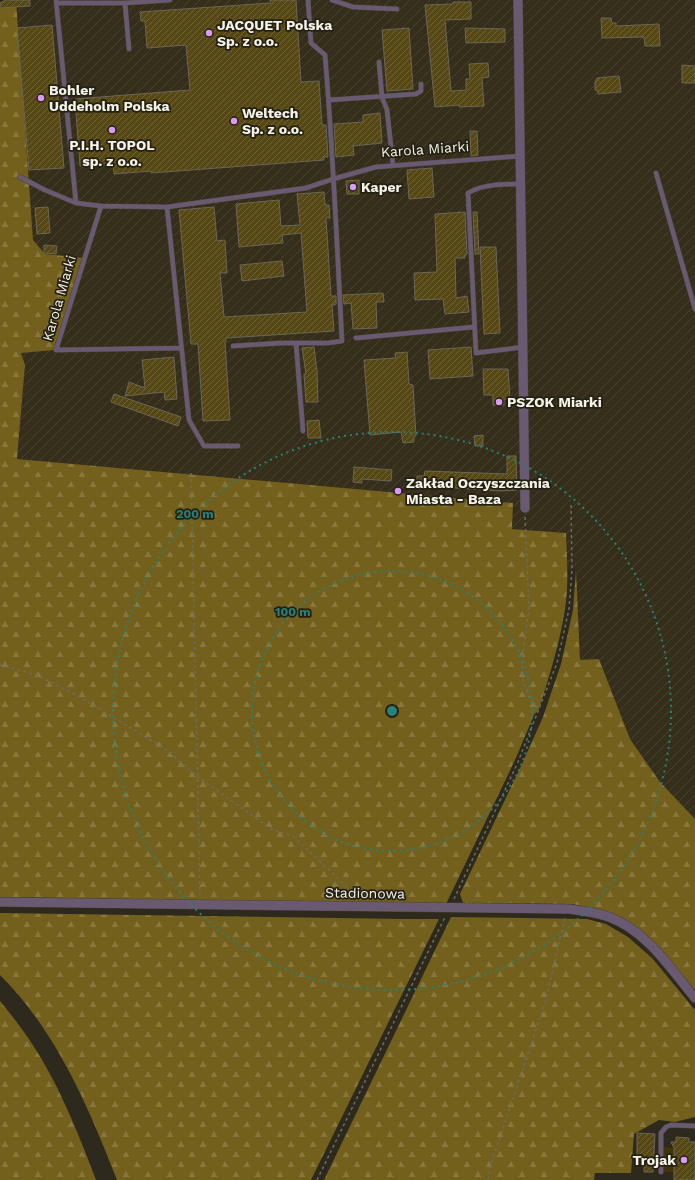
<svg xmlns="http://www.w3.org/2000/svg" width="695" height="1180" font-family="'Work Sans',sans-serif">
<defs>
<pattern id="industrial-furrows" width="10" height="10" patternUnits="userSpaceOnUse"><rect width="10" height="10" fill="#342e1a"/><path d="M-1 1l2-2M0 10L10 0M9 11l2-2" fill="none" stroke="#484230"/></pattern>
<pattern id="forest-firs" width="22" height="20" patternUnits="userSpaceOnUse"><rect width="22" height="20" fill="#72601c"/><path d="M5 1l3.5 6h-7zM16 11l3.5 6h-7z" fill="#87773d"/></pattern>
<pattern id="building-hatch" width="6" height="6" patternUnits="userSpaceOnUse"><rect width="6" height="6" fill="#554814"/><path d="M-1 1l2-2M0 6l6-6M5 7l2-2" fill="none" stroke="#6e6336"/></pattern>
</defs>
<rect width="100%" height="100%" fill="#2d291c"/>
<!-- industrial -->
<path fill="url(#industrial-furrows)" d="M16 0H695V819L660 782 630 739 599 659 580 660 576 569 567 570 566 533 511 529 513 503 17 459 25 365 21 353 84 258 45 254 33 240Z"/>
<!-- grass -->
<path fill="#413508" d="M664 1147 674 1148V1172H664Z"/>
<!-- forest -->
<path fill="url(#forest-firs)" d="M16 0 33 240 45 254 84 258 54 350 21 353 25 365 17 459 513 503 512 529 566 533C567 558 569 584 565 609 560 643 549 677 539 709L534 715 515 760 446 904 0 897V5Z
M576 569 580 660 599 659 630 739 660 782 695 819V990L660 948 635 926 592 908 572 904 463 903 460 894 522 764 543 717 561 664 573 610Z
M0 913 405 919H439L311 1180H117C88 1106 57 1032 0 975Z
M451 917 587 919 606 924 628 937 652 958 695 1010V1117L675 1122 659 1120 634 1134 631 1173H595L594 1180H324Z
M0 1001C15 1019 29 1038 41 1058 64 1097 80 1138 96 1180H0Z"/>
<!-- building -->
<path fill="url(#building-hatch)" stroke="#6b6657" d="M6 0H30V6L0 8V3Z
M270 0H296L301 82 319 81 322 125H326L328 157H324V160L151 173V171L114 174 113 163 80 166 75 99 190 90 186 45 147 48 145 21H141L140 12 271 3Z
M453 2H471V19L445 20 451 91 466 90V79H470L469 64 488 63 489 77 482 78 484 106 459 107V105L435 107 425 5 453 4Z
M601 18H611L612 23H616V26L659 24 660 46H645L644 37 602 38Z
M52 25 64 168 29 170 17 28Z
M409 28 413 89 387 91 382 30Z
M465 28 505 29V42L466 43Z
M682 65 695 66V83H682Z
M619 76 621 92 598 94 597 90H595V82L597 78Z
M380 113 382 143 353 146 354 155 336 157 334 124 363 122V115Z
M470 131H477L478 155 471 156Z
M432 168 434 197 409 199 407 170Z
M359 180V194H347L346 181Z
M324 192 325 205H329L330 218H326L331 296H336V304L332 305 334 331 226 338V342H225L230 420 203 421 198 344H191L179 210 214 207 217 241 225 240 227 273H220L224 317 307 312 301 233 282 235 283 243 239 247 236 204 279 200 281 226 300 225 297 194Z
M48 207 50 233 37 234 35 208Z
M465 212 467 254 465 255V258H455L456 298 467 296 469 312 445 314 443 299 415 300 414 273 437 272 435 214Z
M473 212H477L479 254H475Z
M44 245 57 246 56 254 44 253Z
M480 247H496L500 333 484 334Z
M282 261 284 276 242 281 240 265Z
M383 293 384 302H376L377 328 353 329 351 303 344 304 343 295Z
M314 347 317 371 318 402H306L304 374H306L302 348Z
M471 347 473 376 430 379 428 350Z
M407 352 409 384 413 385 416 436H414V442L403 443 401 432 370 435 364 360 396 358 395 353Z
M174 357 177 399 165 400 164 392 125 396 129 382 145 388 142 360Z
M483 369H508L510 399H504V405H493V395H484Z
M114 394 181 417 178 426 111 402Z
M319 420 321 438H308L307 421Z
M483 435V446H475L474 436Z
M507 456H516L517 490 501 491 424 486V484L417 483V476H424L425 471 507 474Z
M354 467 392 470 391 481 362 479V483L353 482Z
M637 1133 655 1134 653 1172H644V1164H637Z
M676 1137 689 1138V1142H695V1180H674V1148L671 1142H676Z"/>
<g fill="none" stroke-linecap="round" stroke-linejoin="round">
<!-- service casing -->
<g stroke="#494539" stroke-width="5.5">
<path id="service" d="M332 0 353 7 397 9
M57 3H125L170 0
M125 3 129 49
M379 62 382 97 387 110 393 165
M329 100 416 94 421 91V84
M656 173 695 309
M20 177 45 190 76 203 56 0
M521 184C503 184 483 184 468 193L476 353 523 347
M76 203 101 206 167 207 306 188 333 179 376 167 521 156
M101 206 56 350 181 348
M167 207 189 420 204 446H238
M356 338 474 327
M296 343 303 431
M233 346 281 343H328L342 341C337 246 333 150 325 55L311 43 308 0
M661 1172V1133L666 1127 671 1125 695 1126"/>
</g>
<!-- minor casing -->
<g stroke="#494539" stroke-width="10">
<path id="minor" d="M518 0 525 508
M0 902 569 909C582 911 596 912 609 917 647 931 670 968 695 998"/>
</g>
<!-- path -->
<path stroke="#6e6b5f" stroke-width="1.5" stroke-dasharray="3 3" stroke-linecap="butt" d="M191 473 200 895
M525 517 529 609 522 659 523 681 529 697 539 709
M0 665 36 675 75 694 165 749 198 777 271 829 293 836 347 887 351 898
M454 899 518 762 557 663 569 609 572 569 571 502
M317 1180 445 917
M488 1180 492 1161 545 1003 565 918"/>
<!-- service -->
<use href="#service" stroke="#695a71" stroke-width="4.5"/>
<!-- minor -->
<use href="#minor" stroke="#695a71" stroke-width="9"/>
</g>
<!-- distance rings -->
<g fill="none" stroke="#26827a" stroke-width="2" stroke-dasharray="2 4">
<circle cx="392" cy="711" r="140"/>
<circle cx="392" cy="711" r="279"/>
</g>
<!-- markers -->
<g fill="#da9af7" stroke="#242012" stroke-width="1.5">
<circle cx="209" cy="33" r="4"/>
<circle cx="41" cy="98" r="4"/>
<circle cx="234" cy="121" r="4"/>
<circle cx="112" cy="130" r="4"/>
<circle cx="353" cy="187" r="4"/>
<circle cx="499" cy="402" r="4"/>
<circle cx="398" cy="491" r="4"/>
<circle cx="684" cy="1160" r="4"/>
</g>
<g text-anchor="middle" stroke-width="3.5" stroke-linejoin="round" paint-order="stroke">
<!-- poi labels -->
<g font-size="14" font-weight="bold" fill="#f4f2e9" stroke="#242012" text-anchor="start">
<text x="217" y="30">JACQUET Polska<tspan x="217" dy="16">Sp. z o.o.</tspan></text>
<text x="49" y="95">Bohler<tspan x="49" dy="16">Uddeholm Polska</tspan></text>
<text x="242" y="118">Weltech<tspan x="242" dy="16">Sp. z o.o.</tspan></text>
<text x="112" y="150" text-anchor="middle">P.I.H. TOPOL<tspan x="112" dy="16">sp. z o.o.</tspan></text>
<text x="361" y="192">Kaper</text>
<text x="507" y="407">PSZOK Miarki</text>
<text x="406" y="488">Zakład Oczyszczania<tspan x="406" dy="16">Miasta - Baza</tspan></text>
<text x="676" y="1165" text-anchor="end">Trojak</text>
</g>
<!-- street labels -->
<g font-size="14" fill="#f4f2e9" stroke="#242012">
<text transform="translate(425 149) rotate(-4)" y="5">Karola Miarki</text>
<text transform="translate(59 298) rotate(-74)" y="5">Karola Miarki</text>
<text transform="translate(365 893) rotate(1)" y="5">Stadionowa</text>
</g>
</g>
<circle cx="392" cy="711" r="6" fill="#26827a" stroke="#242012" stroke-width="2"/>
<g font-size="12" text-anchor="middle" font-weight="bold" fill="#26827a" stroke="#242012" stroke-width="3.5" stroke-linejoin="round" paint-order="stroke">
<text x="195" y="518">200 m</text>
<text x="293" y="616">100 m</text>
</g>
</svg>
